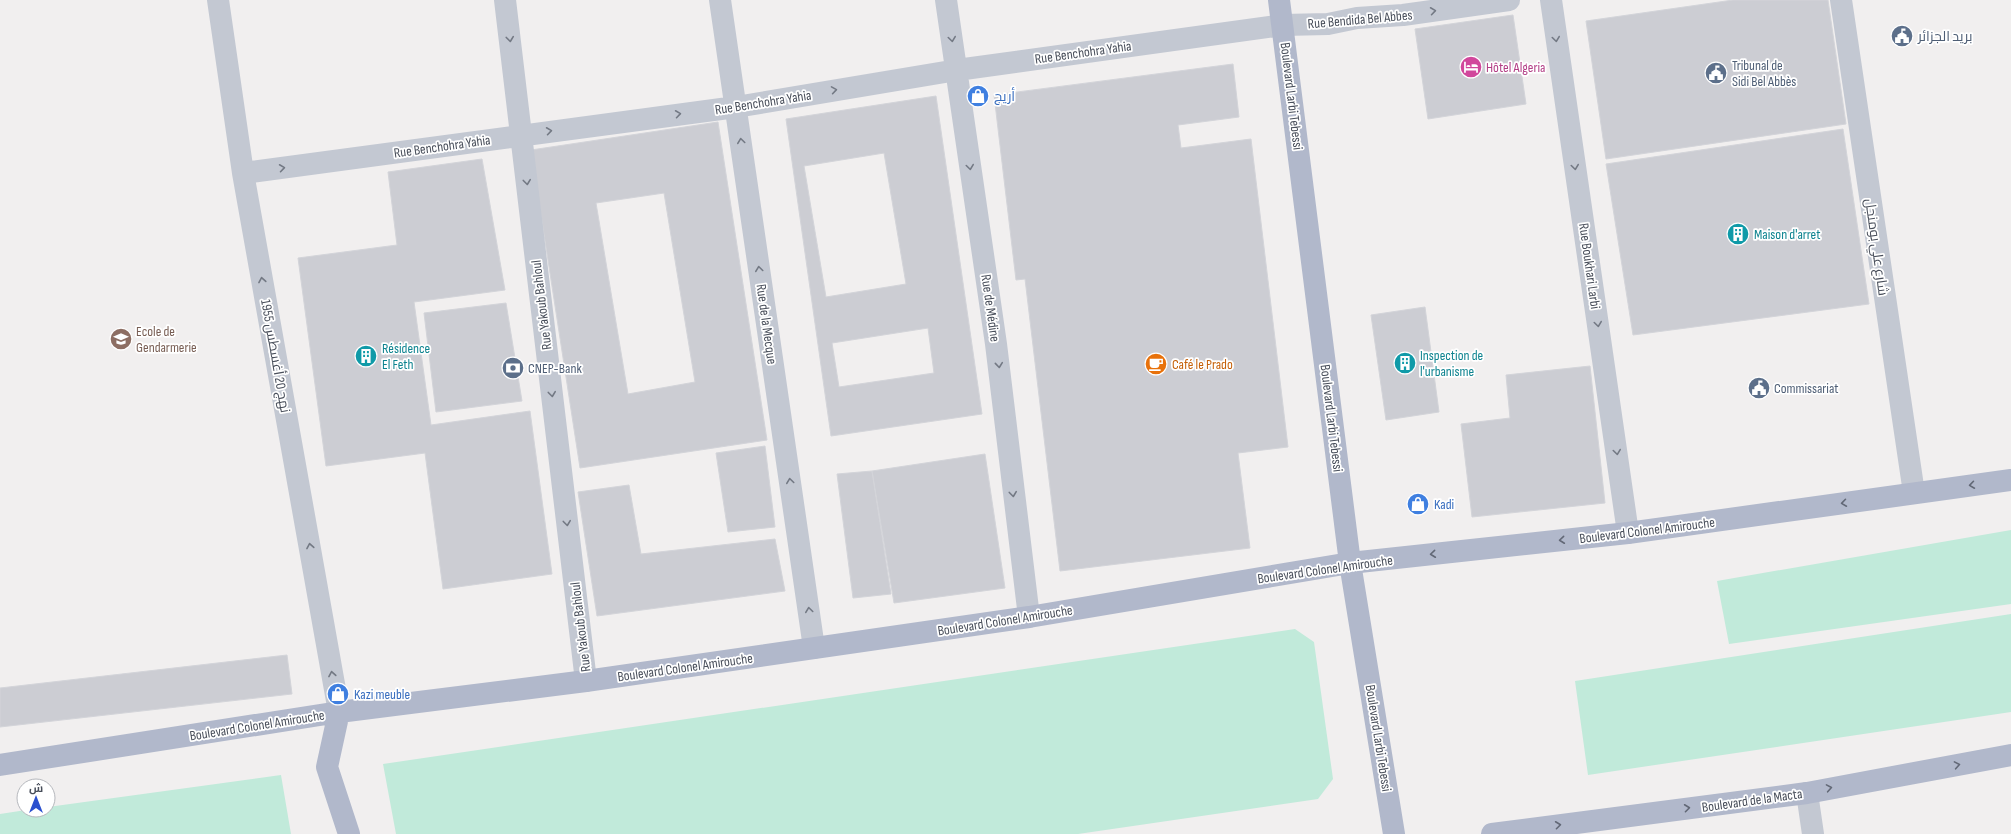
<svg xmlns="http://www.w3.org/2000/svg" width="2011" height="834" font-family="'Sofia Sans Condensed',Cairo,sans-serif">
<rect width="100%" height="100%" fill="#f1efef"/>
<!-- green -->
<path fill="#c1eada" d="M2011 530V604L1729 644 1717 581Z
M2011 614V712L1588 775 1575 681Z
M1295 629 1314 642 1333 779 1318 799 1078 834H396L383 764Z
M281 775 291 834H0V814L26 810H48V807Z"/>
<!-- building -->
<path fill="#cccdd3" stroke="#d3d4d9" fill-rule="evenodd" d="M1733 0H1828L1846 124 1606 159 1586 21Z
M1513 15 1526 104 1428 119 1415 29Z
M1233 64 1239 117 1178 125 1181 148 1251 139 1288 447 1238 453 1250 548 1060 571 1025 279 1016 280 994 95Z
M936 96 982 414 831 436 786 119ZM884 153 906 284 826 297 804 166ZM928 328 934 373 839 387 832 343Z
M718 122 767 440 580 468 531 150ZM664 193 695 382 628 394 596 203Z
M1843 129 1869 304 1633 335 1606 164Z
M482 159 505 290 414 302 431 425 530 411 552 574 443 589 425 453 326 466 298 258 397 245 388 172Z
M506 303 522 401 436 412 424 313Z
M1425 307 1439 412 1386 420 1371 315Z
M1590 366 1605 503 1472 517 1461 424 1510 418 1506 375Z
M765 446 775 527 728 532 716 453Z
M985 454 1005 588 894 603 872 471Z
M872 471 891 594 853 598 837 474Z
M629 485 641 554 775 539 785 591 597 616 578 492Z
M287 655 292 694 0 727V688Z"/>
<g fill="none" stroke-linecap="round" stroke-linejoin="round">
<!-- minor -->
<path stroke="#c3c8d2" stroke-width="22" d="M218 0 243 173 339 712
M505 0 586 681
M720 0 814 648
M946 0 996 344 1029 617
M1551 0 1628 533
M1841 0 1914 493
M243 173 736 107 957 70 1283 25 1328 24 1357 18 1403 15 1509 0
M1807 793 1813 834"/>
<!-- primary -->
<path stroke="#b1b8cb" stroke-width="22" d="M1279 0 1350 563 1394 834
M339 712 327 767 349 834
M0 765 339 712 586 681 1029 617 1350 563 1628 533 2011 480
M1492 834 1807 793 2011 755"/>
</g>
<!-- one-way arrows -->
<defs><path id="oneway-chevron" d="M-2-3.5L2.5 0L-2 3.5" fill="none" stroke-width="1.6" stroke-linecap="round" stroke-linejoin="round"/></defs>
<g stroke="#737984">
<use href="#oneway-chevron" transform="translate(1433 11) rotate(-8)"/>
<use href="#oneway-chevron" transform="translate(510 39) rotate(83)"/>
<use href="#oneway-chevron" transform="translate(952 39) rotate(82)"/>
<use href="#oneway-chevron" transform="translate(1556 39) rotate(82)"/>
<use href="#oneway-chevron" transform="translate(834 90) rotate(-9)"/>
<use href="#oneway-chevron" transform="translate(678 114) rotate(-8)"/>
<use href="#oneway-chevron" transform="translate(549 131) rotate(-8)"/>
<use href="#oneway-chevron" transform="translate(741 141) rotate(-98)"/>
<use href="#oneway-chevron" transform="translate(970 167) rotate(82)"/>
<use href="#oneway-chevron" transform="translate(1575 167) rotate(82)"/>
<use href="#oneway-chevron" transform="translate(282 168) rotate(-8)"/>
<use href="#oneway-chevron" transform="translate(527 182) rotate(83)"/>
<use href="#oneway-chevron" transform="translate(759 269) rotate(-98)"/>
<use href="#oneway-chevron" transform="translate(262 280) rotate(-100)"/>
<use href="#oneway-chevron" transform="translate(1598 324) rotate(82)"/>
<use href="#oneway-chevron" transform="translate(999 365) rotate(84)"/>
<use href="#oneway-chevron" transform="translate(552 394) rotate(83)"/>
<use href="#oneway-chevron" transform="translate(1617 452) rotate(82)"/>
<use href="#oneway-chevron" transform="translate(790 481) rotate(-98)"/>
<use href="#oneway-chevron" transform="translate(1013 494) rotate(83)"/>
<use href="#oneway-chevron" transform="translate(567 523) rotate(83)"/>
<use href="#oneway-chevron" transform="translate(310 546) rotate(-100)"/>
<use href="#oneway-chevron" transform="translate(809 610) rotate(-98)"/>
<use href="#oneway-chevron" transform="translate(332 674) rotate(-100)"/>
</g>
<g stroke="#626876">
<use href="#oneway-chevron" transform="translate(1972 485) rotate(172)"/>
<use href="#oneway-chevron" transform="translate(1844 503) rotate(172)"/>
<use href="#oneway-chevron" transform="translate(1562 540) rotate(174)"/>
<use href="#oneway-chevron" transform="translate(1433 554) rotate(174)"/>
<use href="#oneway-chevron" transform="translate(1957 765) rotate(-10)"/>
<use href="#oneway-chevron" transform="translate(1829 788) rotate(-10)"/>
<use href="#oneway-chevron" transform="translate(1687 808) rotate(-7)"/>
<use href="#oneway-chevron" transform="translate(1558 825) rotate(-7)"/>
</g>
<!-- icons -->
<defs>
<g id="civic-disc" transform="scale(1.15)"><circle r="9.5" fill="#5c6f8a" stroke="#fff"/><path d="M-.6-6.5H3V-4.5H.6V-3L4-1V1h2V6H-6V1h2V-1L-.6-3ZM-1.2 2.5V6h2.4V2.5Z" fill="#fff"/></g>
<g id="hotel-disc" transform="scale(1.15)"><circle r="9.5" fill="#d1479c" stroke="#fff"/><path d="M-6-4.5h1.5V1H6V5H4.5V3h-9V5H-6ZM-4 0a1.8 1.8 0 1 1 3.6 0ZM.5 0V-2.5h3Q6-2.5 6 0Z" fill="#fff"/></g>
<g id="shop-disc" transform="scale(1.15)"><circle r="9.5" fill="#3f7fe0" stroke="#fff"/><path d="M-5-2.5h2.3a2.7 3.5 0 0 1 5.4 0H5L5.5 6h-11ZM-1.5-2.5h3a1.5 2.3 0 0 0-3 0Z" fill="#fff"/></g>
<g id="building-disc" transform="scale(1.15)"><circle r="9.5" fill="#0f9aa8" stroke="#fff"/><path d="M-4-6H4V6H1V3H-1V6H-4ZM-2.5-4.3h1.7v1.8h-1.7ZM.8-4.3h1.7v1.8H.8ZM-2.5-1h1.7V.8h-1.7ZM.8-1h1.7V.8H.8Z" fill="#fff"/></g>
<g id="university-disc" transform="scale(1.15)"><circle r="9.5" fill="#8d6e63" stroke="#fff"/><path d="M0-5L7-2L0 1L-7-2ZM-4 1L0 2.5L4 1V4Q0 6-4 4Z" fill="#fff"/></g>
<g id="cafe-disc" transform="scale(1.15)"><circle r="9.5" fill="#e8710a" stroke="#fff"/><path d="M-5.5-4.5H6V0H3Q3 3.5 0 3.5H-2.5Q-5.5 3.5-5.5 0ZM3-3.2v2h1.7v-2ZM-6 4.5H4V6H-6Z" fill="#fff"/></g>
<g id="bank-disc" transform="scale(1.15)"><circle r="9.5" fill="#5c6f8a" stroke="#fff"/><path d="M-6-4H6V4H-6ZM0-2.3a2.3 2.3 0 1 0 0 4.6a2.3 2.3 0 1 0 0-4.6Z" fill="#fff"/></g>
</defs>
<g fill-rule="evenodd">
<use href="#civic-disc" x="1902" y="36"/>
<use href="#hotel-disc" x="1471" y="67"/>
<use href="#civic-disc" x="1716" y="73"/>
<use href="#shop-disc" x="978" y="96"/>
<use href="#building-disc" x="1738" y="234"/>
<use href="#university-disc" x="121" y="339"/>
<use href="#building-disc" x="366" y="356"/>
<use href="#building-disc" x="1405" y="363"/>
<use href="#cafe-disc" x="1156" y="364"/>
<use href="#bank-disc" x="513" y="368"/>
<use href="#civic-disc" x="1759" y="388"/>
<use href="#shop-disc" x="1418" y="504"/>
<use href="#shop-disc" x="338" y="694"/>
</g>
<g text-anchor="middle" stroke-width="3.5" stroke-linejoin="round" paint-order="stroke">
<!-- street labels -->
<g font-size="14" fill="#484e5a" stroke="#fff">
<text transform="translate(1360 19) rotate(-5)" y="5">Rue Bendida Bel Abbes</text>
<text transform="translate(1083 52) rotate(-8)" y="5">Rue Benchohra Yahia</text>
<text transform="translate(1292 96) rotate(83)" y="5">Boulevard Larbi Tebessi</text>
<text transform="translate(763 102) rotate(-9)" y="5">Rue Benchohra Yahia</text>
<text transform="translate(442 146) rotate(-8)" y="5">Rue Benchohra Yahia</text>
<text transform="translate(1877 247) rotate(82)" y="5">شارع علي بومنجل</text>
<text transform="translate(1590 266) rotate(82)" y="5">Rue Boukhari Larbi</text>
<text transform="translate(541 305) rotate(-97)" y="5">Rue Yakoub Bahloul</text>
<text transform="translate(991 308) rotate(82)" y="5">Rue de Médine</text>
<text transform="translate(767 324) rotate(82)" y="5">Rue de la Mecque</text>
<text transform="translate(276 356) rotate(80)" y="5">نهج 20 أغسطس 1955</text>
<text transform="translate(1332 418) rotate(83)" y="5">Boulevard Larbi Tebessi</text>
<text transform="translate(1647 530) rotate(-7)" y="5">Boulevard Colonel Amirouche</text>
<text transform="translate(1325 569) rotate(-8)" y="5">Boulevard Colonel Amirouche</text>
<text transform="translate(1005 620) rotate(-9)" y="5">Boulevard Colonel Amirouche</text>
<text transform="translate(580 627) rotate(-97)" y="5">Rue Yakoub Bahloul</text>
<text transform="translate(685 667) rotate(-8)" y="5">Boulevard Colonel Amirouche</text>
<text transform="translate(257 725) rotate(-9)" y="5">Boulevard Colonel Amirouche</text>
<text transform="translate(1379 738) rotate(81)" y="5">Boulevard Larbi Tebessi</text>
<text transform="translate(1752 800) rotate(-8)" y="5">Boulevard de la Macta</text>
</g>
<!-- service labels -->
<g font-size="14" fill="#4e5e75" stroke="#fff" text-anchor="start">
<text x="1918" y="41">بريد الجزائر</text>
<text x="1732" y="70">Tribunal de<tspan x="1732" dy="16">Sidi Bel Abbès</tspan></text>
<text x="528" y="373">CNEP-Bank</text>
<text x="1774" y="393">Commissariat</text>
</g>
<!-- hotel labels -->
<g font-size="14" fill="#b23c85" stroke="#fff" text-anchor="start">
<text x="1486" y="72">Hôtel Algeria</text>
</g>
<!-- shop labels -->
<g font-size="14" fill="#366cbe" stroke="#fff" text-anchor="start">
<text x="994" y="101">أريج</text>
<text x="1434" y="509">Kadi</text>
<text x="354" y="699">Kazi meuble</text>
</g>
<!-- culture labels -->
<g font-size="14" fill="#0d838f" stroke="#fff" text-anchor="start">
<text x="1754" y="239">Maison d'arret</text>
<text x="382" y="353">Résidence<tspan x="382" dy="16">El Feth</tspan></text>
<text x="1420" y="360">Inspection de<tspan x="1420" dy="16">l'urbanisme</tspan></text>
</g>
<!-- education labels -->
<g font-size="14" fill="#785e54" stroke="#fff" text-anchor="start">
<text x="136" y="336">Ecole de<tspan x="136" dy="16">Gendarmerie</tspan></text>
</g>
<!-- food labels -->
<g font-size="14" fill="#c56008" stroke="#fff" text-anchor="start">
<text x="1172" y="369">Café le Prado</text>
</g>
</g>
<!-- north arrow -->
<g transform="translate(36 798)"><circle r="19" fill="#ffffff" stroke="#b6b8bd"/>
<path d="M0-3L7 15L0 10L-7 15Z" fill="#2b50cf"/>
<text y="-6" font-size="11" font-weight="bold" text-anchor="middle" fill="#484e5a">ش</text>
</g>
</svg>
